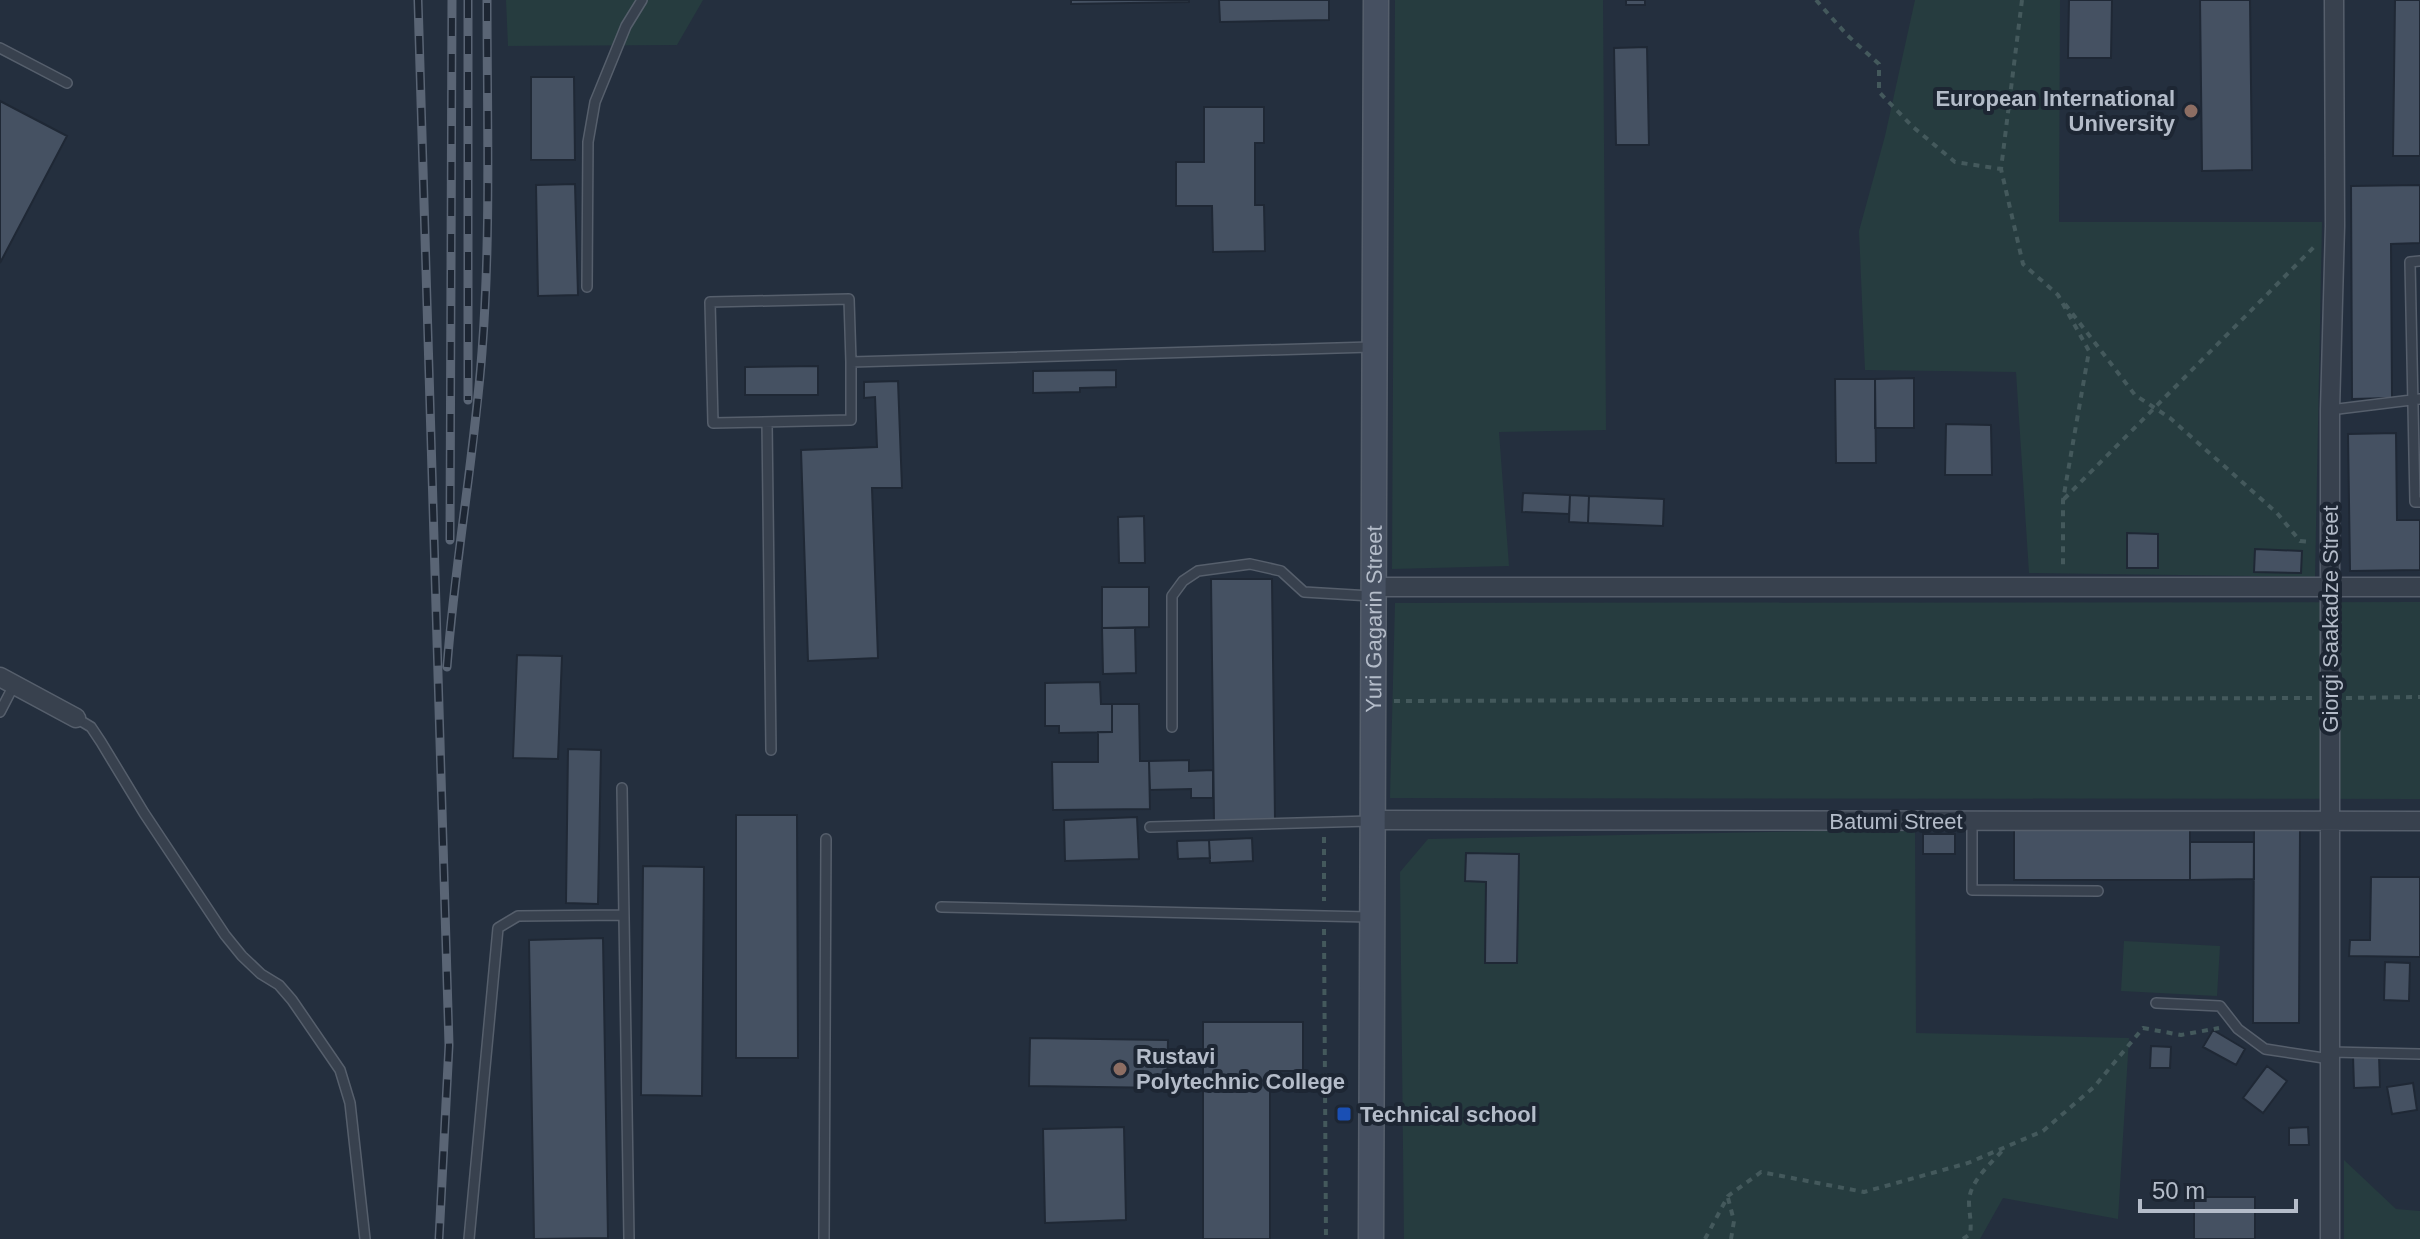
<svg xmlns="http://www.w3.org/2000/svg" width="2420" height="1239" font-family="Helvetica,sans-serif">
<rect width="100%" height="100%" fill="#242f3e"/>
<!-- green -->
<path fill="#263c3f" d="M506 0H703L677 45 508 46Z
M1395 0H1603L1606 430 1499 432 1509 566 1392 569Z
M1915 0H2060L2059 222H2322L2315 577 2029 573 2016 372 1865 370 1859 231 1885 136Z
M2420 602V799L1390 798 1395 603Z
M1915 829 1916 1033 2129 1038 2118 1219 2003 1198 1980 1239H1404L1400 872 1428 839Z
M2124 941 2220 946 2217 996 2121 991Z
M2344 1160 2396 1209 2420 1211V1239H2344Z"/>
<!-- building -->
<path fill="#455162" stroke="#1f2835" stroke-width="2" d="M1071 0H1189V2L1071 4Z
M1219 0H1329V20L1220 22Z
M1626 0H1645V5H1626Z
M2069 0H2112L2111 58H2068Z
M2200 0H2250L2252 170 2202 171Z
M2395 0H2420V156H2393Z
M1647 47 1649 145H1616L1614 48Z
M531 77H574L575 160H531Z
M0 101 67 136 0 263Z
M1204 107H1264V143H1255V205H1264L1265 251 1213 252 1212 206H1176V162H1204Z
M575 184 578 295 538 296 536 185Z
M2420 185V243L2391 244 2392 398 2352 399 2351 186Z
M818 366V395H745V367Z
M1116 370V387L1080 388V392L1033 393V371Z
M1914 378V428H1875V379Z
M1835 379H1875L1876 463H1836Z
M898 381 902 488H872L878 658 808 661 801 450 877 447 875 397 864 398V382Z
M1946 424 1991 425 1992 475H1945Z
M2396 433 2397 520H2420V570L2350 571 2348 434Z
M1523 493 1570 495 1569 514 1522 512Z
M1570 495 1589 496 1588 523 1569 522Z
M1589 496 1664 499 1663 526 1588 523Z
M1144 516 1145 563H1119L1118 517Z
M2127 533 2158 534V568H2127Z
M2255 549 2302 551 2301 573 2254 572Z
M1211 579H1272L1275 820 1214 821Z
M1102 587H1149V627L1102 628Z
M1102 628H1135L1136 673 1103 674Z
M517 655 562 656 558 759 513 758Z
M1100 682 1101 704H1112V732L1059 733V726H1045V683Z
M1112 704H1139L1140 761H1149L1150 809 1053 810 1052 762H1098V732H1112Z
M568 749 601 750 598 904 566 903Z
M1189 760V771L1213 770V798H1191V789L1150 790 1149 761Z
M736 815H797L798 1058H736Z
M1137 817 1139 859 1065 861 1064 820Z
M2014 830H2190V880H2014Z
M2254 830H2300L2299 1023H2253Z
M1923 834H1955V854H1923Z
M1252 838 1253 861 1210 863 1209 840Z
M1209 840 1210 858 1178 859 1177 841Z
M2190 842H2254V879L2190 880Z
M1466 853 1519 854 1517 963H1485L1486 882 1465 881Z
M643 866 704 867 702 1096 641 1095Z
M2371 877H2420V957L2349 956 2350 940H2370Z
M603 938 608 1238 534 1239 529 940Z
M2385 962 2410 963 2409 1001 2384 1000Z
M1203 1022H1303V1071H1270V1239H1203Z
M2213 1030 2245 1049 2236 1065 2203 1047Z
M1030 1038 1168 1040 1167 1088 1029 1086Z
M2151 1046 2171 1047 2170 1068H2150Z
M2379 1055 2380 1087 2354 1088 2353 1056Z
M2267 1066 2287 1081 2263 1113 2243 1098Z
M2413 1083 2417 1110 2392 1114 2387 1087Z
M1124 1127 1126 1220 1045 1223 1043 1129Z
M2308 1127 2309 1145H2289V1128Z
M2194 1197H2255V1239H2194Z"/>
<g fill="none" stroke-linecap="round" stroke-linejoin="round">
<!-- lane casing -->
<g stroke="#565f6c" stroke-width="12">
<path id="lane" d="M0 48 67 83
M2420 261 2410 262 2415 502H2420
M587 287 588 142 595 102 626 26 642 0
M851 362 849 299 710 302 713 423 851 420V362L1371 347
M2330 410 2420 399
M767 422 771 750
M0 712 14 685
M76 718 91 727 101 742 144 813 225 935 242 956 261 974 279 985 292 1000 340 1070 350 1103 365 1239
M1172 727V596L1183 581 1198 571 1250 564 1281 571 1304 592 1371 596
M622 788 629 1239
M1972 821V890L2098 891
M1150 827 1370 821
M941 907 1369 917
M2156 1003 2220 1006 2238 1029 2265 1049 2330 1059
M2331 1052 2420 1054
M469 1239 498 928 518 916 624 915
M824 1239 826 839"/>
</g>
<!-- street casing -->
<g stroke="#565f6c" stroke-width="21">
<path id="street" d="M1374 587H2420
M0 677 76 718
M1373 820 2420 821
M2330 1239V410L2335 226 2334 0"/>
</g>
<!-- secondary casing -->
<g stroke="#565f6c" stroke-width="27">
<g id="secondary">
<path id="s1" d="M1371 1239 1376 0"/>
</g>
</g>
<!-- path -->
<path stroke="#44595c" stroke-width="4" stroke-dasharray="6 6" stroke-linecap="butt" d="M1816 0 1847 35 1879 64V92L1913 127 1955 162 2001 169
M2022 0 2001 169 2023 264 2058 295 2089 351 2063 500V569
M2065 304 2135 395 2170 418 2277 513 2300 541 2312 542
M2064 499 2314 247
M2346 698 2420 697
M1394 701 2314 698
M1324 837V901
M1324 929 1326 1239
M1728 1198 1734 1221 1731 1239
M1705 1239 1728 1196 1761 1172 1864 1192 1968 1163 2043 1131 2094 1087 2143 1028 2181 1035 2219 1028
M1963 1239 1970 1234C1972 1223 1969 1213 1969 1202 1969 1182 1991 1163 2004 1149"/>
<!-- lane -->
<use href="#lane" stroke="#38414e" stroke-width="9"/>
<!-- street -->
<use href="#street" stroke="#38414e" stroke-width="18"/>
<!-- secondary -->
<use href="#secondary" stroke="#465061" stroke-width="24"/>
<!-- rail casing -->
<g stroke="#5a6575" stroke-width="9">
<path id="rail" d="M418 0 449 1045 439 1239
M468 0V400
M450 540 452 0
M447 667C455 561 474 458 482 352 491 236 487 117 487 0"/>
</g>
<!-- rail -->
<use href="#rail" stroke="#1d2633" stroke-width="6" stroke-dasharray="18" stroke-linecap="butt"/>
</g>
<!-- markers -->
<g fill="#8d6e63" stroke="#1d2633" stroke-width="3">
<circle cx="2191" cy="111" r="8"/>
<circle cx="1120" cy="1069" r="8"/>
</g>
<rect fill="#1a4fb4" stroke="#1d2633" stroke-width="3" x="1336" y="1106" width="16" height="16" rx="4"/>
<g text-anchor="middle" stroke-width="8" stroke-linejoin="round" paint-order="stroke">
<!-- poi labels -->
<g font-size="22" font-weight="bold" fill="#b4bcc9" stroke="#1d2633" text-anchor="start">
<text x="2175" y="106" text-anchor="end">European International<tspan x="2175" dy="25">University</tspan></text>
<text x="1136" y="1064">Rustavi<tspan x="1136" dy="25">Polytechnic College</tspan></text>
<text x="1360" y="1122">Technical school</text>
</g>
<!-- street labels -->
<g font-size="22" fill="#b4bcc9" stroke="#1d2633">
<text dy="8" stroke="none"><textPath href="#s1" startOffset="620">Yuri Gagarin Street</textPath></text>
<text transform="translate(2330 619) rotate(-90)" y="8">Giorgi Saakadze Street</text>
<text x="1896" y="829">Batumi Street</text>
</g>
</g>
<!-- scale -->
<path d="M2140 1199v12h156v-12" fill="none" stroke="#b4bcc9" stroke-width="4"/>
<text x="2152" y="1199" font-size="24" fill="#b4bcc9" stroke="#1d2633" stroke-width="6" paint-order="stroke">50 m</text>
</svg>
